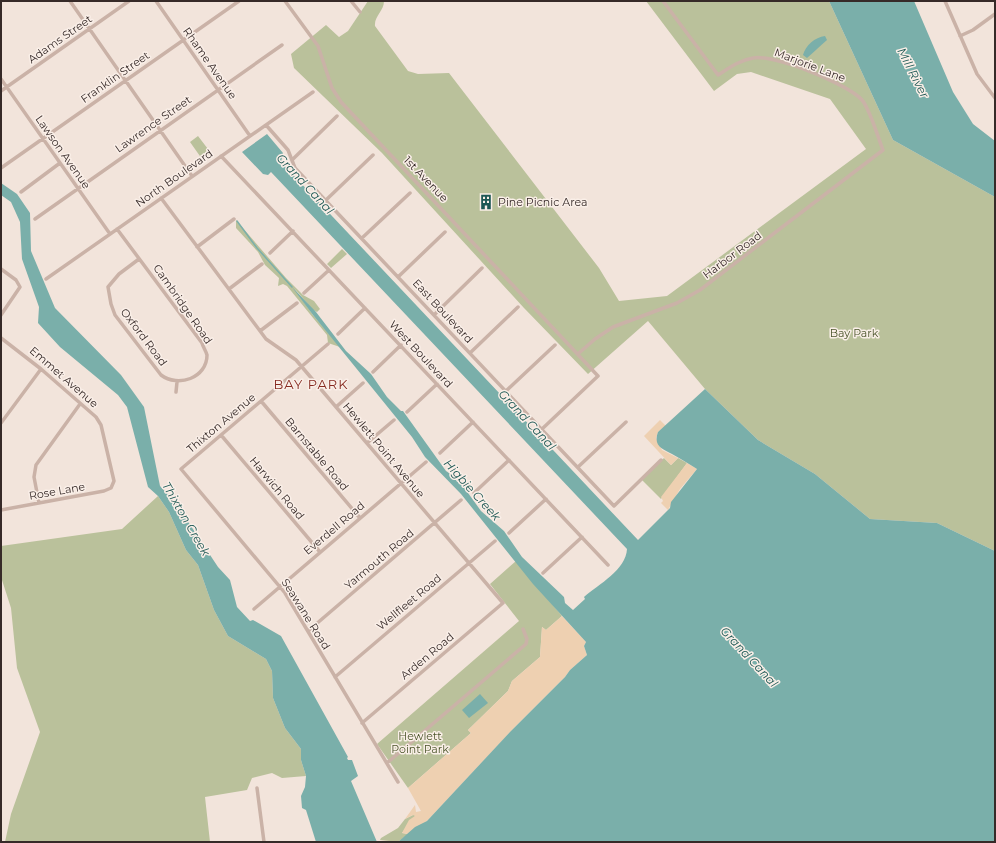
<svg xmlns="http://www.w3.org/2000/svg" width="996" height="843" font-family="Montserrat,sans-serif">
<rect width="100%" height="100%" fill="#f2e4db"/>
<!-- green -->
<path fill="#bac19b" d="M368 1H384C384 11 374 16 375 26L408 71 418 74 449 73 599 268 619 301 667 296 866 149 830 99 751 72 737 74 714 91 646 1H829L893 140 995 197V551L937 523 870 519 815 474 758 440 705 389 648 321 588 374 524 308 382 153 294 68 291 54 326 25 339 37 348 31Z
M198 136 211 153 202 159 190 142Z
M236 220 286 278 303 295 314 301 320 309 317 312 313 310 294 288 313 315 340 347 328 343 327 335 287 286 283 284 278 286 279 278 265 265 258 252 236 228Z
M342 249 347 254 331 268 327 264Z
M664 458 671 465 678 458 687 463 661 499 641 479Z
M158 496 169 512 186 550 198 565 214 610 228 636 266 659 272 671 273 698 285 728 301 749V760L306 776 282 778 272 773 252 778 247 790 205 797 210 842H5L11 814 40 732 17 668 11 608 1 577V546L122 529Z
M516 561 562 616 546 630 542 627 540 657 512 681 508 691 468 730 471 733 408 788 377 744 519 621 490 584Z
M413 815H416L402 833 408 834 398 842 380 840 381 838 398 828 405 819Z"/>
<!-- sand -->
<path fill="#eed0b1" d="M660 420 666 426 658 432 656 438 662 450 678 458 671 465 644 436Z
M687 463 697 469 680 489 668 510 661 503 663 501 661 497Z
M562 616 586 642 584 646 587 655 570 670 565 677 515 727 427 821 408 834 402 833 409 820 415 816 413 815 405 819 415 805 416 812 421 811 408 788 471 733 468 730 508 691 512 681 540 657 542 627 546 630Z"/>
<!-- water -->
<path fill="#7aafaa" d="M829 1H914L953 92 973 124 995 141V197L893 140Z
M825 36 827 40C820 46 814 52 807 58L803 55C805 46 815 37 825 36Z
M267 134 283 153 281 162 638 540 670 508 671 502 697 469C689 464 681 459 672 454 662 449 653 446 658 432L705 389 758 440 815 474 870 519 937 523 995 551V842H398L415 827 427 821 510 732 565 677 570 670 587 655 584 646 586 642 533 584 461 494 425 457 412 437 313 315 292 287 316 312 346 351 371 374 387 397 401 411H403L446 471 458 479 481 511 504 531 522 557 564 597 565 603 573 610 585 599 584 597C599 584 626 570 627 549L271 172 268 175 263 174 242 152Z
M1 183 17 194 30 213 31 251 55 308 121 375 144 407 160 486 175 502 218 567 230 580 237 607 250 621 253 620 281 636 348 757 347 758 348 760H352L358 776 351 781 377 842H316L306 810 302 808 301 796 305 787 306 776 301 760V749L285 728 273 698 272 671 266 659 228 636 214 610 198 565 186 550 169 512 158 496 148 487 127 407 118 395 60 347 38 323 39 307 22 259 20 222 11 202 1 195Z
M480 694 488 703 469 718 462 710Z"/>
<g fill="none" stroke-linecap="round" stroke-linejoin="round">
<!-- stream -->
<path stroke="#7aafaa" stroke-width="1.5" d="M237 221 257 248 292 287"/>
<!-- minor -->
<path stroke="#cab2a7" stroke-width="3.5" d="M70 1 192 176
M156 1 250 136
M285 1 318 46 332 88 341 102 598 376 542 429
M351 1 360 12
M945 1 977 74 995 98
M960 36 973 30 995 14
M1 79 110 234
M1 91 129 1
M266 125 288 150 295 168 614 506 661 460
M221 156 608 565
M292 160 337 116
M1 168 239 1
M21 192 60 163
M161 198 266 339 296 360 503 603 362 723
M326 200 373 155
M35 219 282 45
M117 229 202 343C203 347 206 351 207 355 207 378 178 388 161 375L115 315 111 304 108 287 119 274 139 259
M362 238 410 193
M197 247 234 219
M270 253 293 231
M1 269 16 280 20 287 1 315
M398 277 445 232
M46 279 313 92
M229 289 262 264
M304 293 329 270
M434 315 482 268
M260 331 297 303
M338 334 365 308
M1 338 41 369 96 417 101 425 114 481 111 488 104 491 1 510
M328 344 181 469 285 593 398 782
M470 353 518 307
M579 353 595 339 613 327 677 303 700 290 883 150C878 138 870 109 862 100 848 84 774 54 753 58 740 60 729 68 718 75L663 1
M373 372 401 345
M506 391 555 345
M176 392 177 382
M261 401 360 518
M336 407 363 383
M407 412 437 384
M1 423 41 369
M221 435 320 552
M367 443 394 420
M440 453 473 422
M578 467 626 422
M474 493 509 460
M39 503 34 477 36 465 80 404
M509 533 546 499
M543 573 582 537
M254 609 426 462
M308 631 461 500
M335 677 495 541
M387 763 526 644 527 639 523 629
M257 788 264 842"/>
</g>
<!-- icons -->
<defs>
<g id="building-bare" transform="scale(1.2)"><path d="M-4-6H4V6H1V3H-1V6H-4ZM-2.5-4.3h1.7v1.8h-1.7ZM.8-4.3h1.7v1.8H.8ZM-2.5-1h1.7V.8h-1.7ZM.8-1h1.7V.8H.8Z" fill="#1d5854" stroke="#faefe8" stroke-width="2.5" paint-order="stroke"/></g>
</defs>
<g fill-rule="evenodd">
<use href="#building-bare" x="486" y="202"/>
</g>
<g text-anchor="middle" stroke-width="3" stroke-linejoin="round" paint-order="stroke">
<!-- street labels -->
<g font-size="11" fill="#362a28" stroke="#faefe8">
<text transform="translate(60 39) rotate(-35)" y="4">Adams Street</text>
<text transform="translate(210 63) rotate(55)" y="4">Rhame Avenue</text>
<text transform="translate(810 65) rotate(21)" y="4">Marjorie Lane</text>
<text transform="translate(115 77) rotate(-35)" y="4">Franklin Street</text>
<text transform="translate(153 124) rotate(-35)" y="4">Lawrence Street</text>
<text transform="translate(63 152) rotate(55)" y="4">Lawson Avenue</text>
<text transform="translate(174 178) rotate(-35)" y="4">North Boulevard</text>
<text transform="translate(426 179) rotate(46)" y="4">1st Avenue</text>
<text transform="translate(732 255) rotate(-37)" y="4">Harbor Road</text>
<text transform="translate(183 304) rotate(55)" y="4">Cambridge Road</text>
<text transform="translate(443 311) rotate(47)" y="4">East Boulevard</text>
<text transform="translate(144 337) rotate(53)" y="4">Oxford Road</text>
<text transform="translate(421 354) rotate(47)" y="4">West Boulevard</text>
<text transform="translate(64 377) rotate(41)" y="4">Emmet Avenue</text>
<text transform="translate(221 423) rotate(-40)" y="4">Thixton Avenue</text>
<text transform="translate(384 450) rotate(50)" y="4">Hewlett Point Avenue</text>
<text transform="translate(317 454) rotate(50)" y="4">Barnstable Road</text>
<text transform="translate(277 488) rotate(50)" y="4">Harwich Road</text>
<text transform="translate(57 491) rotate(-10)" y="4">Rose Lane</text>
<text transform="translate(334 528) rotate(-40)" y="4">Everdell Road</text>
<text transform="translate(379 559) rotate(-40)" y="4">Yarmouth Road</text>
<text transform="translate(409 602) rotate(-40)" y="4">Wellfleet Road</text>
<text transform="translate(306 614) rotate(58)" y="4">Seawane Road</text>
<text transform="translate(427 656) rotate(-40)" y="4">Arden Road</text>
</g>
<!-- poi labels -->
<g font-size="11" fill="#362a28" stroke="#faefe8" text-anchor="start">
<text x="498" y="206">Pine Picnic Area</text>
</g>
<!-- park labels -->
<g font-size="11" fill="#4b552b" stroke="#faefe8">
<text x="854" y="337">Bay Park</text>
<text x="420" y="740">Hewlett<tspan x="420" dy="13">Point Park</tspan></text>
</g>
<!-- water labels -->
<g font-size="12" font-style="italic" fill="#1d5854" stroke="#faefe8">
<text transform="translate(913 73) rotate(63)" y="4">Mill River</text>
<text transform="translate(305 184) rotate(47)" y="4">Grand Canal</text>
<text transform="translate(527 420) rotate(47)" y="4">Grand Canal</text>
<text transform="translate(472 490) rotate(48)" y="4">Higbie Creek</text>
<text transform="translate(186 519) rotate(60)" y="4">Thixton Creek</text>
<text transform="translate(749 657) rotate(47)" y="4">Grand Canal</text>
</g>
<!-- quarter labels -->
<g font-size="13" letter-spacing="1" fill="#862a20" stroke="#faefe8">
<text x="311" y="389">BAY PARK</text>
</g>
</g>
<!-- border -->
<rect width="996" height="843" fill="none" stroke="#362a28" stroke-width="4"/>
</svg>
